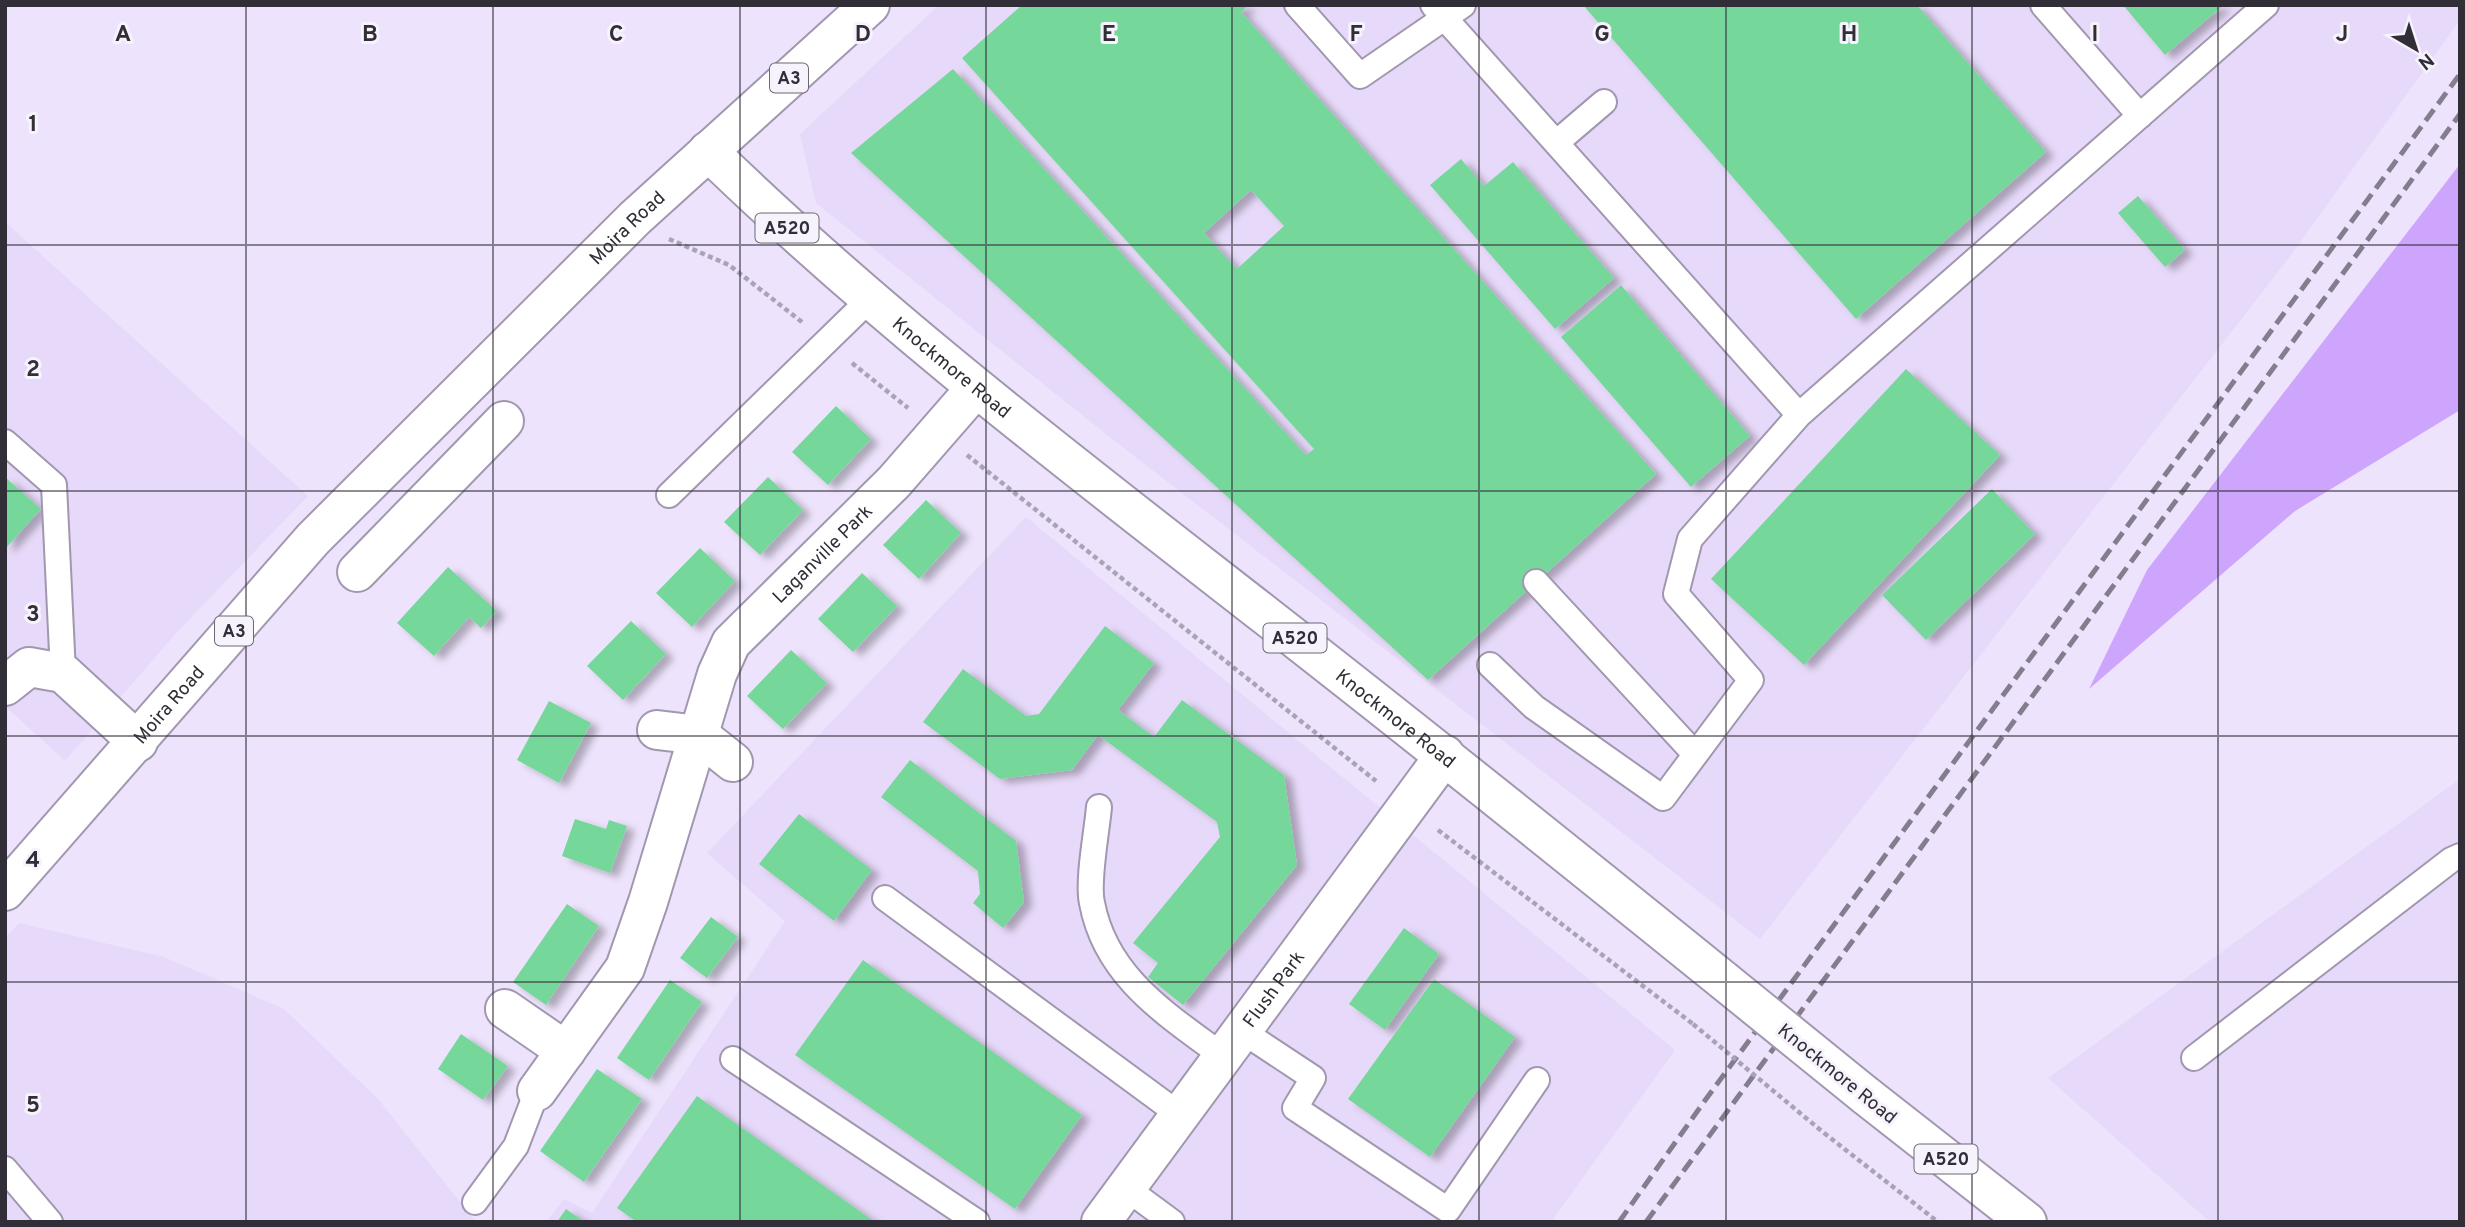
<svg xmlns="http://www.w3.org/2000/svg" width="2465" height="1227" font-family="Overpass,sans-serif">
<defs>
<filter id="shadow"><feDropShadow dx="8" dy="4.5" stdDeviation="3.5" flood-color="#0004"/></filter>
</defs>
<rect width="100%" height="100%" fill="#ede3fc"/>
<!-- built -->
<path fill="#e7d9f9" d="M939 5H2460V20L2288 259 1760 939 1116 442 816 203 800 134Z
M5 222 308 496 178 631 65 761 5 706Z
M1026 517 1675 1050 1551 1222H546L564 1199 592 1213 785 921 707 853Z
M2460 779V1222H2210L2048 1078Z
M19 923 164 957 284 1009 378 1099 476 1222H5V938Z"/>
<!-- forest -->
<path fill="#cda5fd" d="M2460 164V410L2295 511 2089 689 2147 570Z"/>
<!-- building -->
<path fill="#74d89a" fill-rule="evenodd" filter="url(#shadow)" d="M1022 5H1249L1241 12 1656 474 1428 680 851 153 953 69 1306 455 1314 449 962 58ZM1251 190 1284 226 1237 269 1204 233Z
M1583 5H1917L2046 152 1856 319Z
M2123 5H2224L2165 55Z
M1461 159 1484 186 1513 162 1614 278 1555 329 1430 185Z
M2138 196 2185 250 2165 267 2118 213Z
M1621 285 1750 436 1691 487 1561 337Z
M1906 369 2000 455 1804 665 1711 579Z
M836 406 871 439 828 485 792 452Z
M5 477 41 509 5 549Z
M768 477 803 510 760 555 724 522Z
M1992 489 2035 534 1926 640 1882 595Z
M926 500 961 533 919 579 883 545Z
M700 548 735 581 692 627 656 593Z
M448 567 497 611 481 628 469 617 434 656 397 623Z
M862 573 897 606 853 652 818 619Z
M631 621 666 654 623 700 587 666Z
M1105 626 1154 663 1118 710 1154 737 1182 700 1284 775 1297 865 1183 1005 1148 977 1158 963 1133 943 1220 837 1217 822 1098 735 1072 770 1000 779 923 722 963 669 1026 716 1039 714Z
M791 650 827 683 783 729 747 696Z
M549 701 591 723 559 783 517 760Z
M910 760 1016 841 1024 902 1003 928 973 903 980 894 978 871 881 797Z
M799 814 872 870 834 921 759 864Z
M575 819 606 829 609 820 627 826 610 873 562 856Z
M567 904 599 926 546 1005 513 982Z
M711 917 738 937 707 978 680 958Z
M1404 928 1439 954 1385 1030 1349 1004Z
M863 960 1082 1115 1015 1209 795 1055Z
M1434 979 1515 1037 1430 1157 1348 1099Z
M670 980 702 1002 649 1080 617 1058Z
M461 1034 508 1066 483 1100 438 1069Z
M597 1069 642 1099 584 1182 540 1151Z
M697 1096 875 1222H637L617 1208Z
M566 1209 585 1222H557Z"/>
<g fill="none" stroke-linecap="round" stroke-linejoin="round">
<!-- service casing -->
<g stroke="#a197af" stroke-width="28">
<path id="service" d="M1297 5 1360 76 1463 5
M1433 5 1799 415
M2043 5 2140 116
M1556 143 1604 102
M5 442 54 485 63 673
M669 495 870 299
M1536 582 1695 754
M1490 665 1534 707 1663 798 1751 680 1676 594 1690 539 1799 415 2266 5
M1099 807C1097 831 1087 881 1092 903 1106 978 1168 1015 1224 1057
M885 898 1180 1115
M1242 1031 1313 1078 1295 1108 1448 1210 1537 1080
M2194 1058 2451 860 2460 856
M733 1059 977 1222
M5 1169 50 1222
M1126 1188 1172 1222
M475 1202 516 1146 537 1091"/>
</g>
<!-- minor casing -->
<g stroke="#a197af" stroke-width="42">
<g id="minor">
<path d="M357 572 504 421"/>
<path d="M5 686 29 667 63 673 138 742"/>
<path d="M657 730 699 735 733 762"/>
<path d="M505 1009 566 1051"/>
<path id="s1" d="M537 1091 625 968 648 902 717 674 731 643 894 482 975 389"/>
<path id="s2" d="M1101 1222 1445 755"/>
</g>
</g>
<!-- primary casing -->
<g stroke="#a197af" stroke-width="42">
<g id="primary">
<path id="s3" d="M708 151C882 320 1074 466 1265 615 1419 735 1571 857 1723 980"/>
<path d="M1865 1095 2027 1222"/>
</g>
</g>
<!-- trunk casing -->
<g stroke="#a197af" stroke-width="42">
<g id="trunk">
<path id="s4" d="M5 891 313 539 635 218 870 5"/>
</g>
</g>
<!-- path -->
<path stroke="#aaa3b6" stroke-width="4.5" stroke-dasharray="5 3.5" stroke-linecap="butt" d="M669 239 729 265 802 322
M852 363 908 408
M967 455 1376 781
M1438 830 1693 1024
M1824 1133 1938 1222"/>
<!-- service -->
<use href="#service" stroke="#fff" stroke-width="24"/>
<!-- minor -->
<use href="#minor" stroke="#fff" stroke-width="38"/>
<!-- primary -->
<use href="#primary" stroke="#fff" stroke-width="38"/>
<!-- trunk -->
<use href="#trunk" stroke="#fff" stroke-width="38"/>
<!-- rail -->
<path stroke="#847d8d" stroke-width="5" stroke-dasharray="14 7" stroke-linecap="butt" d="M1619 1222 1706 1099 2460 74
M1646 1222 2460 114"/>
<!-- primary-bridge casing -->
<g stroke="#a197af" stroke-width="42" stroke-linecap="butt">
<path id="primary-bridge" d="M1723 980 1865 1095"/>
</g>
<!-- path-bridge -->
<path stroke="#aaa3b6" stroke-width="4.5" stroke-dasharray="5 3.5" stroke-linecap="butt" d="M1693 1024 1824 1133"/>
<!-- primary-bridge -->
<use href="#primary-bridge" stroke="#fff" stroke-width="38"/>
</g>
<!-- grid -->
<path fill="none" stroke="#322e37" stroke-width="2" stroke-opacity="0.55" d="M246 5V1222M493 5V1222M740 5V1222M986 5V1222M1232 5V1222M1479 5V1222M1726 5V1222M1972 5V1222M2218 5V1222M5 245H2460M5 491H2460M5 736H2460M5 982H2460"/>
<g text-anchor="middle" stroke-width="6" stroke-linejoin="round" paint-order="stroke">
<!-- shield labels -->
<g fill="#f7f3fd" stroke="#6d6972" stroke-width="2">
<rect x="770" y="63.5" width="38" height="29" rx="5"/>
<rect x="755.5" y="213.5" width="63" height="29" rx="5"/>
<rect x="215" y="616.5" width="38" height="29" rx="5"/>
<rect x="1263.5" y="623.5" width="63" height="29" rx="5"/>
<rect x="1914.5" y="1144.5" width="63" height="29" rx="5"/>
</g>
<g font-size="18" font-weight="bold" fill="#322e37">
<text x="789" y="84">A3</text>
<text x="787" y="234">A520</text>
<text x="234" y="637">A3</text>
<text x="1295" y="644">A520</text>
<text x="1946" y="1165">A520</text>
</g>
<!-- street labels -->
<g font-size="19" fill="#322e37" stroke="#f7f3fd">
<text dy="7" stroke="none"><textPath href="#s4" startOffset="910">Moira Road</textPath></text>
<text dy="7" stroke="none"><textPath href="#s3" startOffset="326">Knockmore Road</textPath></text>
<text dy="7" stroke="none"><textPath href="#s1" startOffset="621">Laganville Park</textPath></text>
<text dy="7" stroke="none"><textPath href="#s4" startOffset="248">Moira Road</textPath></text>
<text dy="7" stroke="none"><textPath href="#s3" startOffset="892">Knockmore Road</textPath></text>
<text dy="7" stroke="none"><textPath href="#s2" startOffset="290">Flush Park</textPath></text>
<text transform="translate(1838 1073) rotate(39)" y="7">Knockmore Road</text>
</g>
</g>
<g font-size="23" text-anchor="middle" font-weight="bold" fill="#322e37" stroke="#f7f3fd" stroke-width="6" stroke-linejoin="round" paint-order="stroke">
<text x="123" y="41">A</text>
<text x="370" y="41">B</text>
<text x="616" y="41">C</text>
<text x="863" y="41">D</text>
<text x="1109" y="41">E</text>
<text x="1356" y="41">F</text>
<text x="1602" y="41">G</text>
<text x="1849" y="41">H</text>
<text x="2095" y="41">I</text>
<text x="2342" y="41">J</text>
<text x="33" y="131">1</text>
<text x="33" y="376">2</text>
<text x="33" y="621">3</text>
<text x="33" y="867">4</text>
<text x="33" y="1112">5</text>
</g>
<!-- border -->
<rect width="2465" height="1227" fill="none" stroke="#322e37" stroke-width="14"/>
<!-- north arrow -->
<g transform="translate(2416 49) rotate(141)" stroke="#f7f3fd" stroke-width="5" paint-order="stroke">
<path d="M0-5L12 26L0 18L-12 26Z" fill="#322e37"/>
<text y="-10" font-size="19" font-weight="bold" text-anchor="middle" fill="#322e37">N</text>
</g>
</svg>
